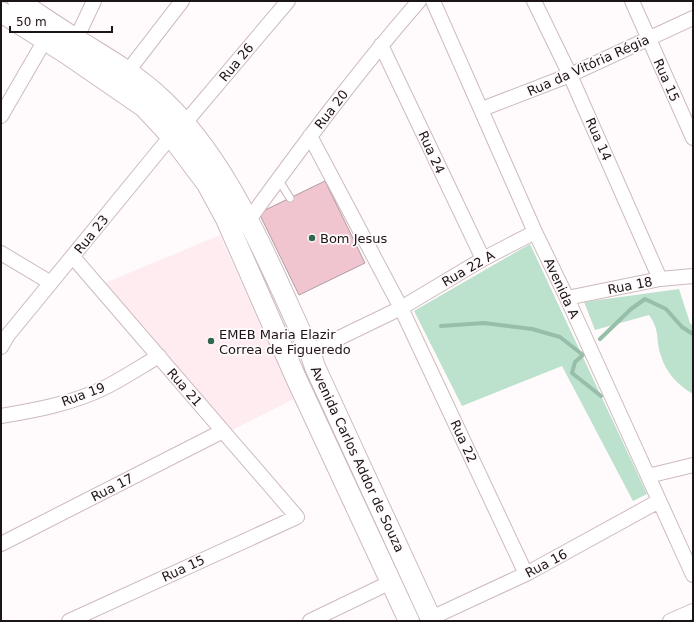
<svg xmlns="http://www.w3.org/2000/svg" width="694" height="622" font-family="'DejaVu Sans',sans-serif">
<rect width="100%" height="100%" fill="#fffafb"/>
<!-- built -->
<path fill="#feecf0" d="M220 235 294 399 230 431 105 283Z"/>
<!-- green -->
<path fill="#bce1cc" d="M530 244 647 494 633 501 562 366 462 406 414 311Z
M679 289 690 323 693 326V394C679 386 666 373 661 356 655 339 661 332 649 315L595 330 584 302Z"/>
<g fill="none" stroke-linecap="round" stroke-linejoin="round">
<!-- stream -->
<path stroke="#97bea9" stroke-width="4" d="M441 326 484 323 532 329 560 337 583 355 575 362 572 373 601 396
M600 339 631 309 645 299 666 309 682 327 693 334"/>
</g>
<!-- building -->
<path fill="#f1c5d0" stroke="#af9ca0" d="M325 181 365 263 299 295 259 213Z"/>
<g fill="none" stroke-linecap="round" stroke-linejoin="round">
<!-- lane casing -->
<g stroke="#cdbabe" stroke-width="9">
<path id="lane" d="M278 179 290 198"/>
</g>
<!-- street casing -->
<g stroke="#cdbabe" stroke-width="16">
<path id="street" d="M433 1 535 232 567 298 693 575
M534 1 570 75 660 279
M632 1 693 138
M76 39 94 1
M381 45 483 259
M128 71 182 1
M482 109 570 75 693 18
M1 116 45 40
M310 136 401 308 526 574
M248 221C303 145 358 71 419 1
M1 253 51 283
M567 298 660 279 693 276
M1 347 8 335 171 136 184 124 288 1
M310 352 401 308 483 259 535 232
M1 416C37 410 75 403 108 386 125 377 142 366 159 356
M648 476 693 465
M1 544 223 431
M431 618 526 574 659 501
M69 621 297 517 73 257
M310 621 391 582
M670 621 693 611"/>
</g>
<!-- secondary casing -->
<g stroke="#cdbabe" stroke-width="22">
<path id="secondary" d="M18 1C38 14 57 27 76 39 103 56 130 71 154 92 229 157 269 265 310 352L315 367 432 621
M1 12 67 54 144 107 171 136 207 184 226 219 296 378 409 621"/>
</g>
<!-- lane -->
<use href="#lane" stroke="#fff" stroke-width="7"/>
<!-- street -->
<use href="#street" stroke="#fff" stroke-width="14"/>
<!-- secondary -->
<use href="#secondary" stroke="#fff" stroke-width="20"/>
</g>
<!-- markers -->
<g fill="#31674d" stroke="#fffafb" stroke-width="1.5">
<circle cx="312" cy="238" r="4"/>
<circle cx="211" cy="341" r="4"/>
</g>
<g text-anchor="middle" stroke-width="3.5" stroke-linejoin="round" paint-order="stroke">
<!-- street labels -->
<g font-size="13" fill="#1c1517" stroke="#fffafb">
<text transform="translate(236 62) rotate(-50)" y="5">Rua 26</text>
<text transform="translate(588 65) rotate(-24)" y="5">Rua da Vitória Régia</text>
<text transform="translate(667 80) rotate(66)" y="5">Rua 15</text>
<text transform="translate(331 109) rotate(-52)" y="5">Rua 20</text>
<text transform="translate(599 139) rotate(66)" y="5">Rua 14</text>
<text transform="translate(432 152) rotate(65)" y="5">Rua 24</text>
<text transform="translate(91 234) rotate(-51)" y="5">Rua 23</text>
<text transform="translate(468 268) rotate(-30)" y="5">Rua 22 A</text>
<text transform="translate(630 285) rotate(-11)" y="5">Rua 18</text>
<text transform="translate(562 288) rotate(65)" y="5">Avenida A</text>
<text transform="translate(185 387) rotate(49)" y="5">Rua 21</text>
<text transform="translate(83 394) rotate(-20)" y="5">Rua 19</text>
<text transform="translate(464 441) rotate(65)" y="5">Rua 22</text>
<text transform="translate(358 459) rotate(65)" y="5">Avenida Carlos Addor de Souza</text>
<text transform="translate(112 487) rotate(-27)" y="5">Rua 17</text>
<text transform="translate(546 563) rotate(-28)" y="5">Rua 16</text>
<text transform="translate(183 568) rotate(-25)" y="5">Rua 15</text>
</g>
<!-- poi labels -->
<g font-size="13" fill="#1c1517" stroke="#fffafb" text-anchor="start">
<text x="320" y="243">Bom Jesus</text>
<text x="219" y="339">EMEB Maria Elazir<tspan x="219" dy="15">Correa de Figueredo</tspan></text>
</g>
</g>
<!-- border -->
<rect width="694" height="622" fill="none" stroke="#1c1517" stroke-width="4"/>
<!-- scale -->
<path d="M10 26v6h102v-6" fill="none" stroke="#1c1517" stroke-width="2"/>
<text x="16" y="26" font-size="12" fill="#1c1517" stroke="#fffafb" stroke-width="3" paint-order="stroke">50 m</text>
</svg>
